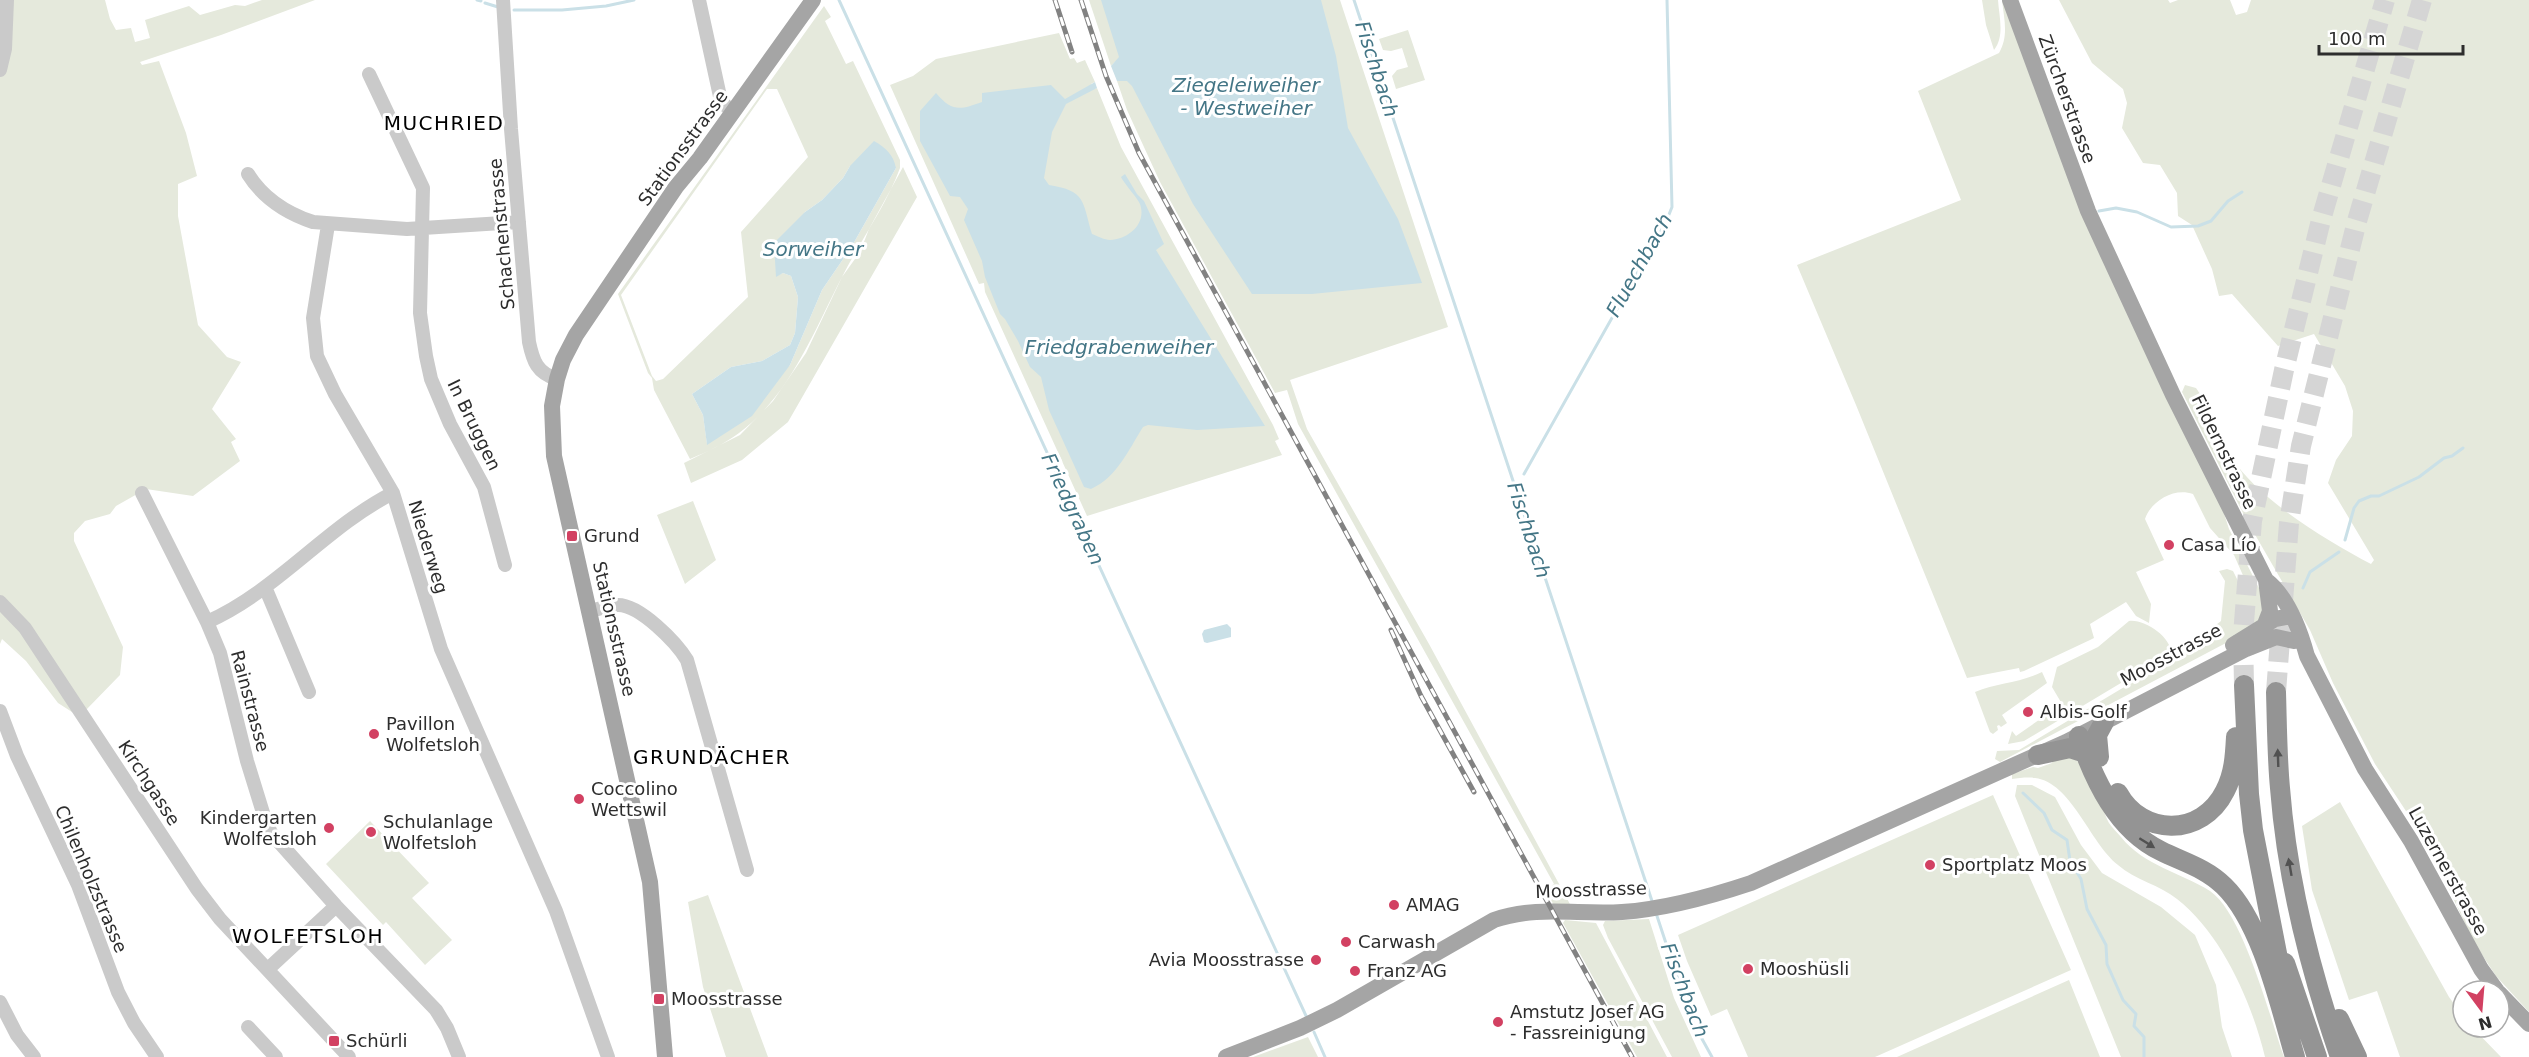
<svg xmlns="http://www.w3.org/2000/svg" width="2529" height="1057" font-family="'DejaVu Sans',sans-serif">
<rect width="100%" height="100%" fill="#fff"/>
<!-- green -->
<path fill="#e5e9dc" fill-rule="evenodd" d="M0 0H105L110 19 116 30 131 28 135 42 150 38 145 20 189 6 200 15 235 5 245 6 262 0H315L221 35 140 62 142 65 159 61 186 133 197 176 178 184V216L198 325 227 357 241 362 212 409 236 439 231 442 240 461 193 496 146 489 116 506 110 514 85 521 74 533V541L123 647 120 675 85 711 72 712 58 703 26 661 2 639 0 644Z
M1089 0H1340L1448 327 1290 380 1307 429 1429 644 1571 906H1554L1546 889 1554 884 1298 424 1287 390 1275 393 1160 182 1127 110 1117 81H1121L1115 62 1111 66Z
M1982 0H1998C1999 16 2005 36 1994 50L1986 25Z
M2002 0H2004L2217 492 2229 529 2264 598 2266 614 2243 634 2000 762 1995 759 1997 751 2019 750 2176 656 2221 621 2225 581 2219 571 2227 569 2233 571 2243 591 2249 589 2234 555 2210 528 2193 494C2174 487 2151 501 2145 519L2164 560 2136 572 2151 604 2149 623 2136 616 2126 602 2090 624 2094 638 2090 640 2024 671 2020 672 2019 668 1967 678 1856 405 1797 265 1961 200 1918 91 1999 53C2009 36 2004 19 2002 0Z
M2059 0H2168L2170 3 2178 0H2230L2236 15 2247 12 2251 0H2529V1012L2496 976 2473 941 2429 846 2375 764 2333 683 2310 630 2246 519 2182 392 2185 385 2196 388C2212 409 2218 436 2232 458 2259 500 2327 541 2371 564L2374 560 2328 483 2336 460 2352 436 2353 411 2345 386 2314 334 2278 346 2232 294 2219 296 2212 269 2192 225 2178 216 2177 193 2160 165 2143 163 2122 128 2127 103 2123 89 2092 63Z
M824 6 831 17 825 21 846 64 853 61 900 160V168C886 206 860 241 842 277 814 331 790 395 739 433 724 444 707 452 690 459L654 390 652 378 648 373 618 294ZM767 89H777L808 157 741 232 748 297 663 379 656 381 652 376 621 295ZM850 166 896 168 852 246 822 290 790 365 707 444 703 415 692 394 731 367 762 361 790 345 795 333 798 297 791 276 783 273 776 276 805 212 822 200 843 178Z
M1408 30 1425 80 1396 89 1392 76 1397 70 1408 67 1402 48 1391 51 1383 50 1379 39Z
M1059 33 1070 59 1074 58 1077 63 1085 60 1095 82 1091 84 1094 89 1097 88 1121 147 1273 425 1279 439 1275 441 1282 455 1087 516 985 292 984 283 979 284 890 85 913 76 936 59Z
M903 167 917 197 788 422 742 460 691 483 684 463 740 435 773 401 806 353 842 277 860 252 869 229Z
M693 501 716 560 685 584 657 515Z
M2129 621C2145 619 2171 637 2171 653L2024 741 2008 744 2012 731 2016 736 2062 704 2052 687 2057 667 2098 647Z
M2042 672 2047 683 2002 715 2007 723 2001 727 1999 725 1997 726 1998 730 1993 734 1990 732 1975 692C1997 683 2020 683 2042 672Z
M2067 756C2095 765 2097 800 2109 823 2112 828 2117 832 2121 837 2144 866 2180 872 2210 891 2243 913 2270 1018 2284 1057H2265C2252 1003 2222 934 2177 899 2160 885 2135 880 2118 865 2090 843 2071 782 2035 778 2028 777 2019 778 2012 779V774L2033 767 2038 768 2052 763 2054 757Z
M2017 785H2032L2055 797 2081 845 2102 873 2161 907 2195 935 2216 985 2222 1027 2232 1057H2121L2015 796Z
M1993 795 2071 970 1875 1057H1748L1727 1009 1711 1016 1687 961 1678 935Z
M2340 802 2449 997 2463 1016V1027H2472L2501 1057H2400L2377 991 2349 1000 2312 890 2302 826Z
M370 821 429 883 412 898 452 940 425 965 386 922 383 925 326 864Z
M708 895 768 1057H726L703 987 688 902Z
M1649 919 1674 998 1701 1057H1672L1608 938 1603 925 1605 921Z
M1565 920 1596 923 1667 1057H1637L1563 923Z
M2069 980 2100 1057H1897Z
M1308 1037 1318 1057H1253Z"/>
<!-- water -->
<path fill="#cae0e7" d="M1101 0H1321L1336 56 1348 128 1398 219 1422 283 1312 294H1252L1193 204 1132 86 1127 81H1117L1111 66 1119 57Z
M1095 82 1097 88 1066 104 1052 132 1044 178 1049 185C1086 191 1082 200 1092 234 1097 236 1105 240 1110 240 1128 239 1147 224 1140 204 1137 197 1125 185 1121 177L1125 174 1137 194 1144 201 1164 244 1156 250 1265 426 1197 430 1148 425 1143 427C1128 451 1117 477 1091 489L1084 487 1049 410 1041 377 1030 367 1018 341 1005 319 1000 314 985 277 982 261 964 220 968 209 960 197 950 196 920 141V111L936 93C952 112 960 110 982 102V93L1051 85 1065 99Z
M874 141C886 148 893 154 896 168L852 246 822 290 790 365 752 416 707 445 703 415 692 394 731 367 762 361 790 345 795 333 798 297 791 276 783 273 776 277 774 243 805 212 822 200 843 178 850 166Z
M1227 624 1231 628V637L1207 643 1204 642 1202 634 1204 630Z"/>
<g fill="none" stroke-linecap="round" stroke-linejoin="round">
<!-- stream -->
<path stroke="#cae0e7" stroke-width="3" d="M477 0 481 1
M839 0 1307 1018
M1354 0 1653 904
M485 3 498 7
M514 10H562L606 6 634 0
M2099 211 2116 208 2137 212 2171 227 2198 226 2211 221 2228 201 2242 192
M1524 474 1666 222 1672 207 1667 0
M2345 540 2354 508 2359 501 2371 496H2379L2419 477 2444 458 2452 456 2463 448
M2303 588 2310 572 2339 552
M2023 793 2044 813 2052 830 2067 840 2070 861 2081 879 2087 909 2106 945 2107 964 2123 1000 2136 1014 2134 1026 2144 1037V1057
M1656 913 1691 1019 1712 1057
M1314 1032 1325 1057"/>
<!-- highway-tunnel -->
<path stroke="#d5d5d5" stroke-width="20" stroke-dasharray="20 10" stroke-linecap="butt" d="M2244 685 2243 635 2252 521 2284 370 2321 220 2385 0
M2276 692 2289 523 2301 446 2357 221 2422 0"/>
<!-- minor -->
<path stroke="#cacaca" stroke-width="14" d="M503 0 511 129 529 342C533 361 537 373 557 379
M699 0 721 101 733 113
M0 70 5 49 7 0
M369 74 423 188 420 313 426 356 431 379 450 424 484 487 505 565
M248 174C263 198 286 213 313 222L407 229 519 222
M328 225 313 318 317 356 335 394 393 493 441 649 556 911 608 1057
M142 493 207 622 220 653 247 761 264 816 271 833 336 906 436 1010 447 1028 459 1057
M265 587 309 692
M0 602 25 628 197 889 220 919 349 1057
M590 611C599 609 609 605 618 605 640 605 676 642 687 660L747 870
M207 622C277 591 326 527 393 493
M0 711 17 756 78 885 118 992 134 1023 157 1057
M268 969 336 906
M0 1002 17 1035 34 1057
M248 1027 276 1057"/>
<!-- major -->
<path stroke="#a5a5a5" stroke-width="16" d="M2010 0 2088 211 2173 395 2266 580C2288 597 2300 630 2307 656L2365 769 2411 841 2481 969 2497 991
M2265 624 2270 611 2266 580
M2233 645 2275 619 2292 616
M2499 993 2529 1024
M665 1057 650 882 554 456 552 406 557 379 563 360 576 335 676 187 700 158 813 0
M1226 1057 1300 1028 1337 1010 1494 920C1537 905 1578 915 1622 912 1666 909 1709 897 1751 883L2066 742 2246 649 2276 637 2294 641"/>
<!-- highway -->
<path stroke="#949494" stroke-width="20" d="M2244 685 2249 794 2253 830 2282 979
M2276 692C2277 724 2277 756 2280 788 2287 880 2310 970 2340 1057
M2079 736C2094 780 2117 830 2161 851 2183 862 2206 868 2224 886 2262 923 2280 1006 2295 1057
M2038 755 2070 748 2085 753
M2099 757 2097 735 2104 722
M2118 793C2142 837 2202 837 2225 791 2234 774 2235 756 2236 737
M2285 963 2317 1057
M2339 1019 2357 1057"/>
<!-- rail casing -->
<g stroke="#828282" stroke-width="5">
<path id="rail" d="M1055 0 1072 52
M1081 0 1106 76 1139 153 1632 1057
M1391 630 1421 696 1474 792"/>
</g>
<!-- rail -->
<use href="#rail" stroke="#fff" stroke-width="3" stroke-dasharray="9" stroke-linecap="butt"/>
</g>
<!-- one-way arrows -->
<defs><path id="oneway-solid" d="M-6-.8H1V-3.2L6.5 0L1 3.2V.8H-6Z" transform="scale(1.5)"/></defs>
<g fill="#515151">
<use href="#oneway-solid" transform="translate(2278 758) rotate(-92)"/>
<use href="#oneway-solid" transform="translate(2147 843) rotate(32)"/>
<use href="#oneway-solid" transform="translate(2290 867) rotate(-100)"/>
</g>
<!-- markers -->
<g fill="#d24162" stroke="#fff" stroke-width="2">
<rect x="566" y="530" width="12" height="12" rx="3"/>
<circle cx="2169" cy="545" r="6"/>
<circle cx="2028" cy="712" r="6"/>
<circle cx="374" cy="734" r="6"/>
<circle cx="579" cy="799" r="6"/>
<circle cx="329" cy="828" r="6"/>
<circle cx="371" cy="832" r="6"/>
<circle cx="1930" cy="865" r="6"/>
<circle cx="1394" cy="905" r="6"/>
<circle cx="1346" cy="942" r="6"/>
<circle cx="1316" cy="960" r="6"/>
<circle cx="1748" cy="969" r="6"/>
<circle cx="1355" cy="971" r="6"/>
<rect x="653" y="993" width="12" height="12" rx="3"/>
<circle cx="1498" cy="1022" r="6"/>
<rect x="328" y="1035" width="12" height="12" rx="3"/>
</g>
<g text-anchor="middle" stroke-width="6" stroke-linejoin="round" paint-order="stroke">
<!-- street labels -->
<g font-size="18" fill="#2d2d2d" stroke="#fff">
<text transform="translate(2067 99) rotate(70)" y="6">Zürcherstrasse</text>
<text transform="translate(683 148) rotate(-54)" y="6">Stationsstrasse</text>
<text transform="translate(502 234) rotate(-95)" y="6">Schachenstrasse</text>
<text transform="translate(474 425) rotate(64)" y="6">In Bruggen</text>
<text transform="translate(2224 452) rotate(64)" y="6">Fildernstrasse</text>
<text transform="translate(428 547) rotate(73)" y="6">Niederweg</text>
<text transform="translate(614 629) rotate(77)" y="6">Stationsstrasse</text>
<text transform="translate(2171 655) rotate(-28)" y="6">Moosstrasse</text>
<text transform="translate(250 701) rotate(75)" y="6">Rainstrasse</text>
<text transform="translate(149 783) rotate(57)" y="6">Kirchgasse</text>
<text transform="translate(2448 871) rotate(61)" y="6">Luzernerstrasse</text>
<text transform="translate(91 879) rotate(67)" y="6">Chilenholzstrasse</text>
<text transform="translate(1591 890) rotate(-2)" y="6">Moosstrasse</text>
</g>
<!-- poi labels -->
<g font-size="18" fill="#2d2d2d" stroke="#fff" text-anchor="start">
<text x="584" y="542">Grund</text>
<text x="2181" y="551">Casa Lío</text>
<text x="2040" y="718">Albis-Golf</text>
<text x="386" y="730">Pavillon<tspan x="386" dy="21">Wolfetsloh</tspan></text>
<text x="591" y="795">Coccolino<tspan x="591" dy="21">Wettswil</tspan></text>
<text x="317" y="824" text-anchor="end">Kindergarten<tspan x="317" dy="21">Wolfetsloh</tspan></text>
<text x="383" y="828">Schulanlage<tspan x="383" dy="21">Wolfetsloh</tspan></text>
<text x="1942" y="871">Sportplatz Moos</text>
<text x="1406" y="911">AMAG</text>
<text x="1358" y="948">Carwash</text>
<text x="1304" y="966" text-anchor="end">Avia Moosstrasse</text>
<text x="1760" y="975">Mooshüsli</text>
<text x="1367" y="977">Franz AG</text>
<text x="671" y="1005">Moosstrasse</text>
<text x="1510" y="1018">Amstutz Josef AG<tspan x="1510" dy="21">- Fassreinigung</tspan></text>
<text x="346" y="1047">Schürli</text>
</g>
<!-- water labels -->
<g font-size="20" font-style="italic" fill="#447686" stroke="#fff">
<text transform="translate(1377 69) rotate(72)" y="7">Fischbach</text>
<text x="1246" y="92">Ziegeleiweiher<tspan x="1246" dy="23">- Westweiher</tspan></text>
<text x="813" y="256">Sorweiher</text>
<text transform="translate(1639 265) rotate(-61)" y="7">Fluechbach</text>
<text x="1119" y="354">Friedgrabenweiher</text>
<text transform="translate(1073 509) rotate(65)" y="7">Friedgraben</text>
<text transform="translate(1529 530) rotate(72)" y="7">Fischbach</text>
<text transform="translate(1685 990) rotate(69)" y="7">Fischbach</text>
</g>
<!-- neighbourhood labels -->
<g font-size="20" letter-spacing="1.5" fill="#000" stroke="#fff">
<text x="444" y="130">MUCHRIED</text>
<text x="712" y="764">GRUNDÄCHER</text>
<text x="308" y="943">WOLFETSLOH</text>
</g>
</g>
<!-- north arrow -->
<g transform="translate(2481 1009) rotate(164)"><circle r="28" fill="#ffffff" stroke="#ababab" stroke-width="1.5"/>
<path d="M0-4.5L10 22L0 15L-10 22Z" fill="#d24162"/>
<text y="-9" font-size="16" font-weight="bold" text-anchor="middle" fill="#2d2d2d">N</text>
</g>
<!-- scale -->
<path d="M2319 45v9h144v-9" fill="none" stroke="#2d2d2d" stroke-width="3"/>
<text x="2328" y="45" font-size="18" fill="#2d2d2d" stroke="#ffffff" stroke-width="4.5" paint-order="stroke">100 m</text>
</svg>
